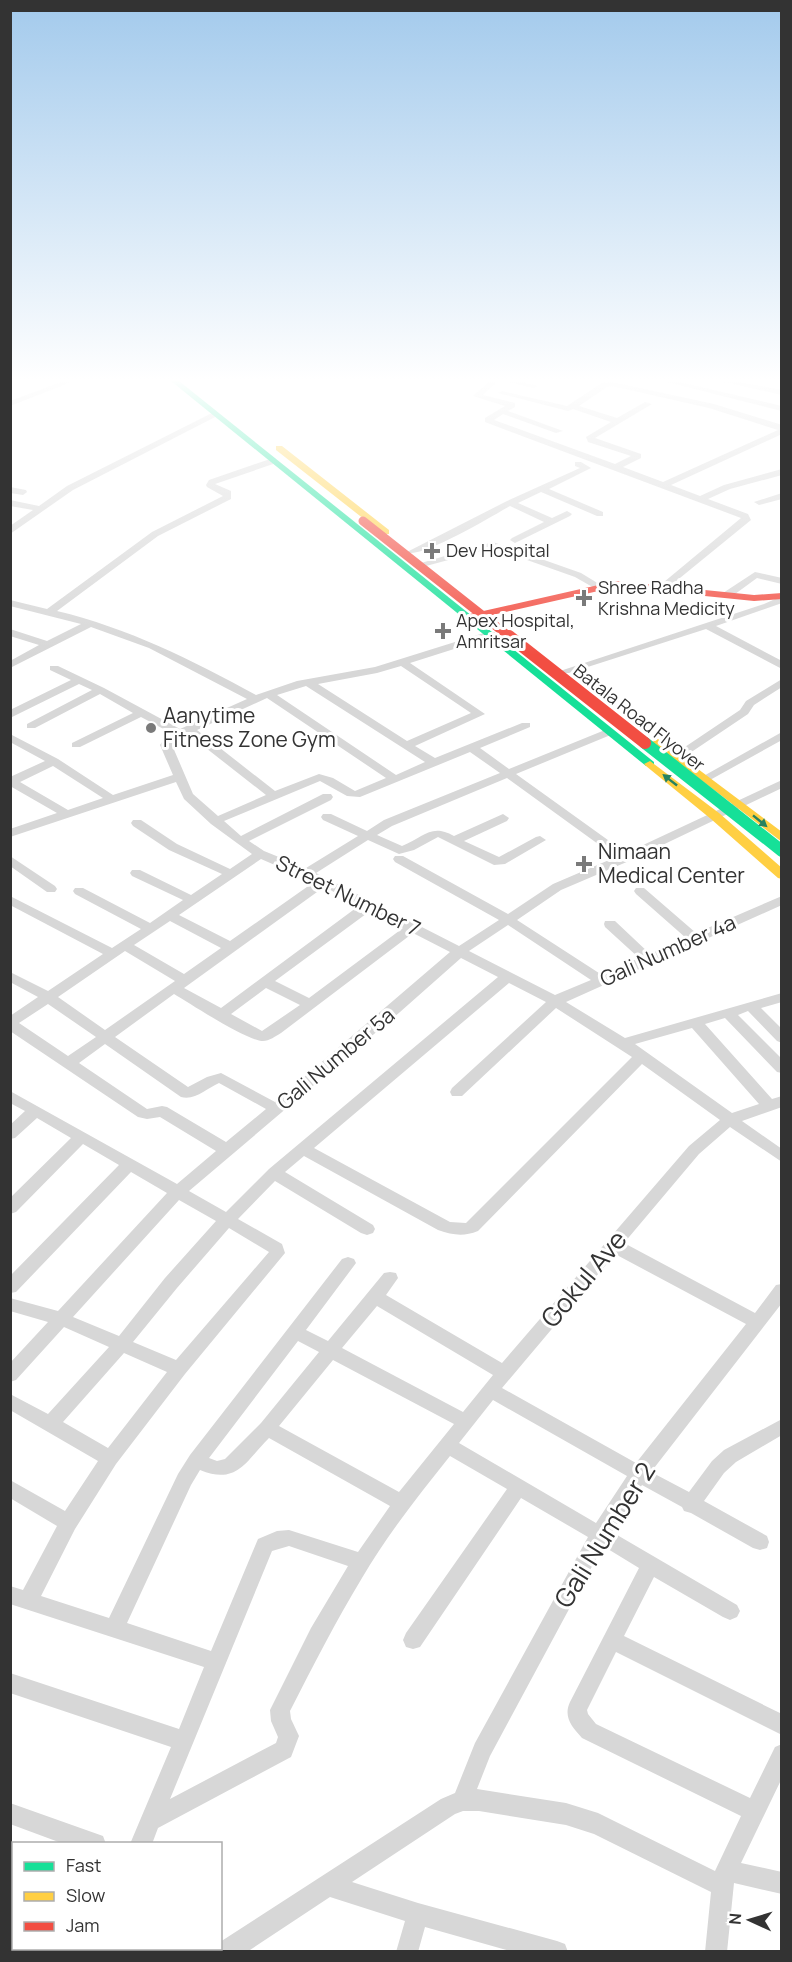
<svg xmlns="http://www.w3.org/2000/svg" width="792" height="1962" font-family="Manrope,sans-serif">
<rect width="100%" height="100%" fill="#fff"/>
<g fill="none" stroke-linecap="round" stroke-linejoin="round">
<!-- street -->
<path fill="#d7d7d7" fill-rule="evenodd" d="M64 381H74L10 406V401Z
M490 381H498L483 395 515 403V407L508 411 563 431 556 433 503 414 494 420 615 464 631 456 588 442 586 437 611 422 573 409 568 411 498 393 502 391 567 406 602 383 612 382 714 404 782 425V434L671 485 700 496 724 485 782 469V475L730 489 708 499 748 514 751 520 664 591H658V587L741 518 485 422V418L505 406 473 396ZM612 386 709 408 778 430 663 482 623 467 641 458V454L595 438 652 404 645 402 617 418 579 406 607 387Z
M502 381H517L538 386 534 388Z
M663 381H675L782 406V411Z
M720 381H734L782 390V395Z
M212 413 219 415 73 490 10 534V526L33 510 10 506V500L39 506 67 486Z
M273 458 276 459V463L215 484 231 491V499L158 536 57 611C128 628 192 660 256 695L297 681 375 667 487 632H495V636L410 663 485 714 415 746 435 758 522 723H530V727L480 748 509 769 605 730H613V734L516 774 626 853 782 780V788L629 861 561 890 517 920 602 975 639 958 605 927 604 924 605 921H615L650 954 686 938 636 894 634 891 636 888H644L696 933 782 896V905L566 1002 625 1038 782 993V1002L761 1008 782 1029V1043L777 1041 748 1011 738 1015 782 1059V1073L777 1072 725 1018 705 1024 772 1099 782 1096V1107L742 1121 782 1149V1162L730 1127 699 1154 624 1243 755 1313 776 1285 782 1284V1303L651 1472 689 1492 712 1461 724 1450 782 1419V1435L736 1462 724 1473 704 1501 767 1536 769 1542 767 1548 760 1550 753 1548 691 1513 684 1511 682 1507 642 1485 612 1532 737 1605 740 1611 737 1617 730 1620 723 1617 654 1577 624 1636 782 1714V1735L616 1652 587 1710 588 1714 596 1724 750 1798 775 1747 782 1744V1778L741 1863 782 1872V1894L734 1883 727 1952H705L711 1892 594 1834 566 1825 479 1811H463L455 1814 352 1882 418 1903 557 1941 565 1944 568 1952H514L425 1927 418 1952H396L405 1921 330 1897 247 1952H215L216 1948H220V1942L441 1799 455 1793 475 1743 588 1537 521 1498 420 1647 413 1649 406 1647 403 1640 406 1633 507 1489 450 1456C419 1495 387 1535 362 1578 336 1621 313 1666 290 1711L291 1719 299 1736 291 1757 158 1828 152 1844H130L171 1747 10 1693V1673L179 1729 204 1667 10 1604V1586L23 1590 57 1526 10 1498V1480L65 1511 98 1461 10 1410V1394L48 1414 109 1347 64 1327 16 1380 10 1382V1363L48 1322 10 1311V1298L58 1311 167 1193 131 1172 16 1292 10 1293V1276L119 1165 83 1144 16 1212 10 1214V1198L71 1138 37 1118 15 1138 10 1139V1125L25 1111 10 1103V1091L177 1184 216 1151 160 1117 147 1119 138 1117 10 1031V1016L38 997 10 982V972L48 991 103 954 10 905V896L112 948 141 929 75 894 73 891 75 888H83L150 923 183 900 132 876 130 873 132 870H140L191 895 222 874 169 850 133 826 131 823 133 820H141L177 844 230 869 252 854 211 824 184 799 176 782 10 837V829L57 813 10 786V777L45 761 10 742V734L58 759 113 795 173 775 160 745 166 736 171 733 141 717 80 747H72V743L133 713 100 694 35 728H27V724L92 690 79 684 10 718V710L71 680 50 670V666H58L104 688 180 729 247 699 149 648 91 627 10 668V661L39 645 10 636V629L47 641 81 624 10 606V600L47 609 152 532 223 496 207 487 206 485 209 480ZM401 666 471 713 407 741 318 684 377 673ZM306 686 425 762 396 775 277 695ZM267 698 386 778 355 791 333 778 319 774 275 791 197 730ZM188 734 266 795 218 816 193 794 172 745 174 740ZM470 752 500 773 384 820 367 831 331 814H323L321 817 323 820 358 836 306 868 264 851 249 841 331 800 333 797 331 794H323L241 836 224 821 320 781 347 796 360 797ZM53 766 103 798 68 810 20 782ZM507 778 616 857 553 884 508 914 403 856H395L393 859 395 862 499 920 459 946 316 873 368 840 399 854 414 850 438 837 494 865 505 864 546 840 540 836 536 837 499 857 464 841 507 821 509 818 503 814 454 836C431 823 424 837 402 846L377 835 392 826ZM261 859 314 882 230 941 179 915ZM324 887 360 905 221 1008 184 988ZM370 911 403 928 309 998 275 981ZM170 921 221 948 184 974 134 945ZM508 925 591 980 555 995 469 951ZM413 933 450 952 275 1102 221 1073 207 1077 188 1087 115 1037 174 994C191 1004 247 1041 263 1041 269 1041 276 1036 281 1033ZM125 951 175 981 105 1030 58 997ZM461 958 498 977 269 1169 226 1212 189 1191 400 1012ZM509 983 546 1002 452 1088 450 1092 452 1096H462L556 1008 632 1057 466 1223 450 1222 314 1148ZM266 988 300 1005 262 1031 231 1014ZM48 1004 96 1037 68 1056 19 1023ZM692 1028 759 1104 732 1113 635 1044ZM105 1044 181 1097C195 1101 207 1088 219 1083L266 1109 226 1142 167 1107 162 1106 147 1109 79 1063ZM642 1064 720 1120 689 1146 502 1363 386 1295 398 1278 396 1273 390 1272 384 1273 328 1341 306 1330 356 1263 354 1259 348 1257 342 1259 190 1455 178 1474 109 1618 41 1596 75 1529 116 1464 185 1374 285 1253 282 1244 238 1219 275 1181 361 1233 367 1235 373 1233 375 1229 373 1225 285 1172 304 1156 438 1230C453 1235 463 1237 478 1231ZM179 1200 216 1221 165 1278 119 1336 73 1317ZM229 1228 269 1252 176 1360 133 1342 177 1288ZM615 1254 746 1324 636 1463 502 1388ZM377 1306 493 1375 463 1412 342 1348ZM298 1341 319 1352 261 1423 225 1459 217 1461 209 1458ZM124 1353 167 1372 108 1448 63 1422ZM333 1360 454 1424 399 1492 279 1426ZM493 1400 627 1476 596 1523 459 1443ZM269 1438 390 1506 358 1552 289 1530 277 1531 258 1539 211 1651 127 1623 191 1485 200 1470C237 1485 245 1462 269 1438ZM289 1546 348 1566 311 1628 270 1710 271 1721 278 1737 276 1743 170 1799 272 1551ZM603 1546 639 1568 570 1702C563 1717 572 1727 582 1738L741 1816 715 1871 598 1813 566 1803 477 1789 490 1756Z
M575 462H581L591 468 549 489 603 512V516H597L541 492 518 503 552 518 567 511 572 514 570 516 515 543 510 540 512 538 544 522 510 506C494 515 419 560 407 552L507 501 580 468 575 466Z
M10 487 26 490 27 492 23 495 10 493Z
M782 493V499L759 505 754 502Z
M493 542 581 573 604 587 596 589 575 577 493 548 426 566 421 563Z
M755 572 782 578V584L757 578 731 597H723V593Z
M782 596V603L716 626 782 661V669L706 629 569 673H561L560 671 764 604Z
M782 679V687L754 705 748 714 681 759H673V755L740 710 746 701Z
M782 732V740L710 780 706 781 700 778Z
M10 856 55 886 57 889 55 892H47L10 866Z
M10 1803 103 1836 106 1844H64L10 1824Z
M86 1948H108L107 1952H85Z"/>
<!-- fast -->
<path fill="#16e098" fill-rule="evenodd" d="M171 381H179L654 762V766H646Z"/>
<!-- slow -->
<path fill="#ffcf43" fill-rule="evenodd" d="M276 446H282L389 530V534H383L276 450Z
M658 739 782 832V842L654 744 652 742Z
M650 761 719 813 782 868V879L778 878 711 819 646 766 644 764Z"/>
<!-- jam -->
<path fill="#f24e42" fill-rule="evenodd" d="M616 581 754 595 782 593V599L754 601 616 587 470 620 465 617 470 614Z"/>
<!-- fast-bridge -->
<path stroke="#16e098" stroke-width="12" d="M645 743 782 851"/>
<!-- jam-bridge-far1 -->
<path stroke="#f24e42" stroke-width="9" d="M363 521 511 638"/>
<!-- jam-bridge -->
<path stroke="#f24e42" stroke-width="12" d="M509 636 645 743"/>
</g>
<!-- one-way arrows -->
<defs><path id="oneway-solid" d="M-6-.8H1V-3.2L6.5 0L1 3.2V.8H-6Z" transform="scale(1.5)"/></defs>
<g fill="#268160">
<use href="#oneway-solid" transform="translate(670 780) rotate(-142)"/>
<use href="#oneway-solid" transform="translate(760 821) rotate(39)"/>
</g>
<!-- sky -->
<linearGradient id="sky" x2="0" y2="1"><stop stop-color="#a3caec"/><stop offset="0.58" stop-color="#fff"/><stop offset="1" stop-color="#fff" stop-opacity="0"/></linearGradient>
<rect width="792" height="655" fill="url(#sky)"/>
<!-- markers -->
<g fill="#7a7a7a" stroke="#fff" stroke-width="2">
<path d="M429 542h6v6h6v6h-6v6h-6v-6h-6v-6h6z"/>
<path d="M581 589h6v6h6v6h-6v6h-6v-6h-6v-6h6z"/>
<path d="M440 622h6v6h6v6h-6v6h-6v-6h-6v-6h6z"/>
<circle cx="151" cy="728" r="6"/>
<path d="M581 855h6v6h6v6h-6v6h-6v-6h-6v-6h6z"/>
</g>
<g text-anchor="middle" stroke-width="6" stroke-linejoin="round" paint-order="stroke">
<!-- far-poi labels -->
<g font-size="18" fill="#333" stroke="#fff" text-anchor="start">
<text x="446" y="557">Dev Hospital</text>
<text x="598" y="594">Shree Radha<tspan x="598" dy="21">Krishna Medicity</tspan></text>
<text x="456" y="627">Apex Hospital,<tspan x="456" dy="21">Amritsar</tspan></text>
</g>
<!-- far-street labels -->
<g font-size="18" fill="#333" stroke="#fff">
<text transform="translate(639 718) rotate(38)" y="6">Batala Road Flyover</text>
</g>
<!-- poi labels -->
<g font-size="21" fill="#333" stroke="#fff" text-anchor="start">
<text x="163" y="723">Aanytime<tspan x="163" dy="24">Fitness Zone Gym</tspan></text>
<text x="598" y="859">Nimaan<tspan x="598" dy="24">Medical Center</tspan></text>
</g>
<!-- street labels -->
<g font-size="21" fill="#333" stroke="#fff">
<text transform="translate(348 896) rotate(26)" y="7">Street Number 7</text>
<text transform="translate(668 951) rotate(-24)" y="7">Gali Number 4a</text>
<text transform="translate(336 1059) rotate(-40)" y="7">Gali Number 5a</text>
</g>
<!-- near-street labels -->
<g font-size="26" fill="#333" stroke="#fff">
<text transform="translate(584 1279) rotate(-50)" y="9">Gokul Ave</text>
<text transform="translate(605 1535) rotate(-58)" y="9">Gali Number 2</text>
</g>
</g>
<!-- border -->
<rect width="792" height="1962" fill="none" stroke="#333333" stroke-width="24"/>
<!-- legend -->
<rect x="12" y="1842" width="210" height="108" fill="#ffffff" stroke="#adadad" stroke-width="1.5"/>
<rect x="24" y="1862" width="30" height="9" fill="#16e098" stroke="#adadad" stroke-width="1.5"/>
<text x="66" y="1872" font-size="18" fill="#333333">Fast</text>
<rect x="24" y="1892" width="30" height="9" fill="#ffcf43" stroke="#adadad" stroke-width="1.5"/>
<text x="66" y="1902" font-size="18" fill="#333333">Slow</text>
<rect x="24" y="1922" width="30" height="9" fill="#f24e42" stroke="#adadad" stroke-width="1.5"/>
<text x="66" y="1932" font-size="18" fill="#333333">Jam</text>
<!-- north arrow -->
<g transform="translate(750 1920) rotate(274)" stroke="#ffffff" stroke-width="4.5" paint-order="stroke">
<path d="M0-4.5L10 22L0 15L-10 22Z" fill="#333333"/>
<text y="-9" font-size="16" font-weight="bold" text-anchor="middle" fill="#333333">N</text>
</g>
</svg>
